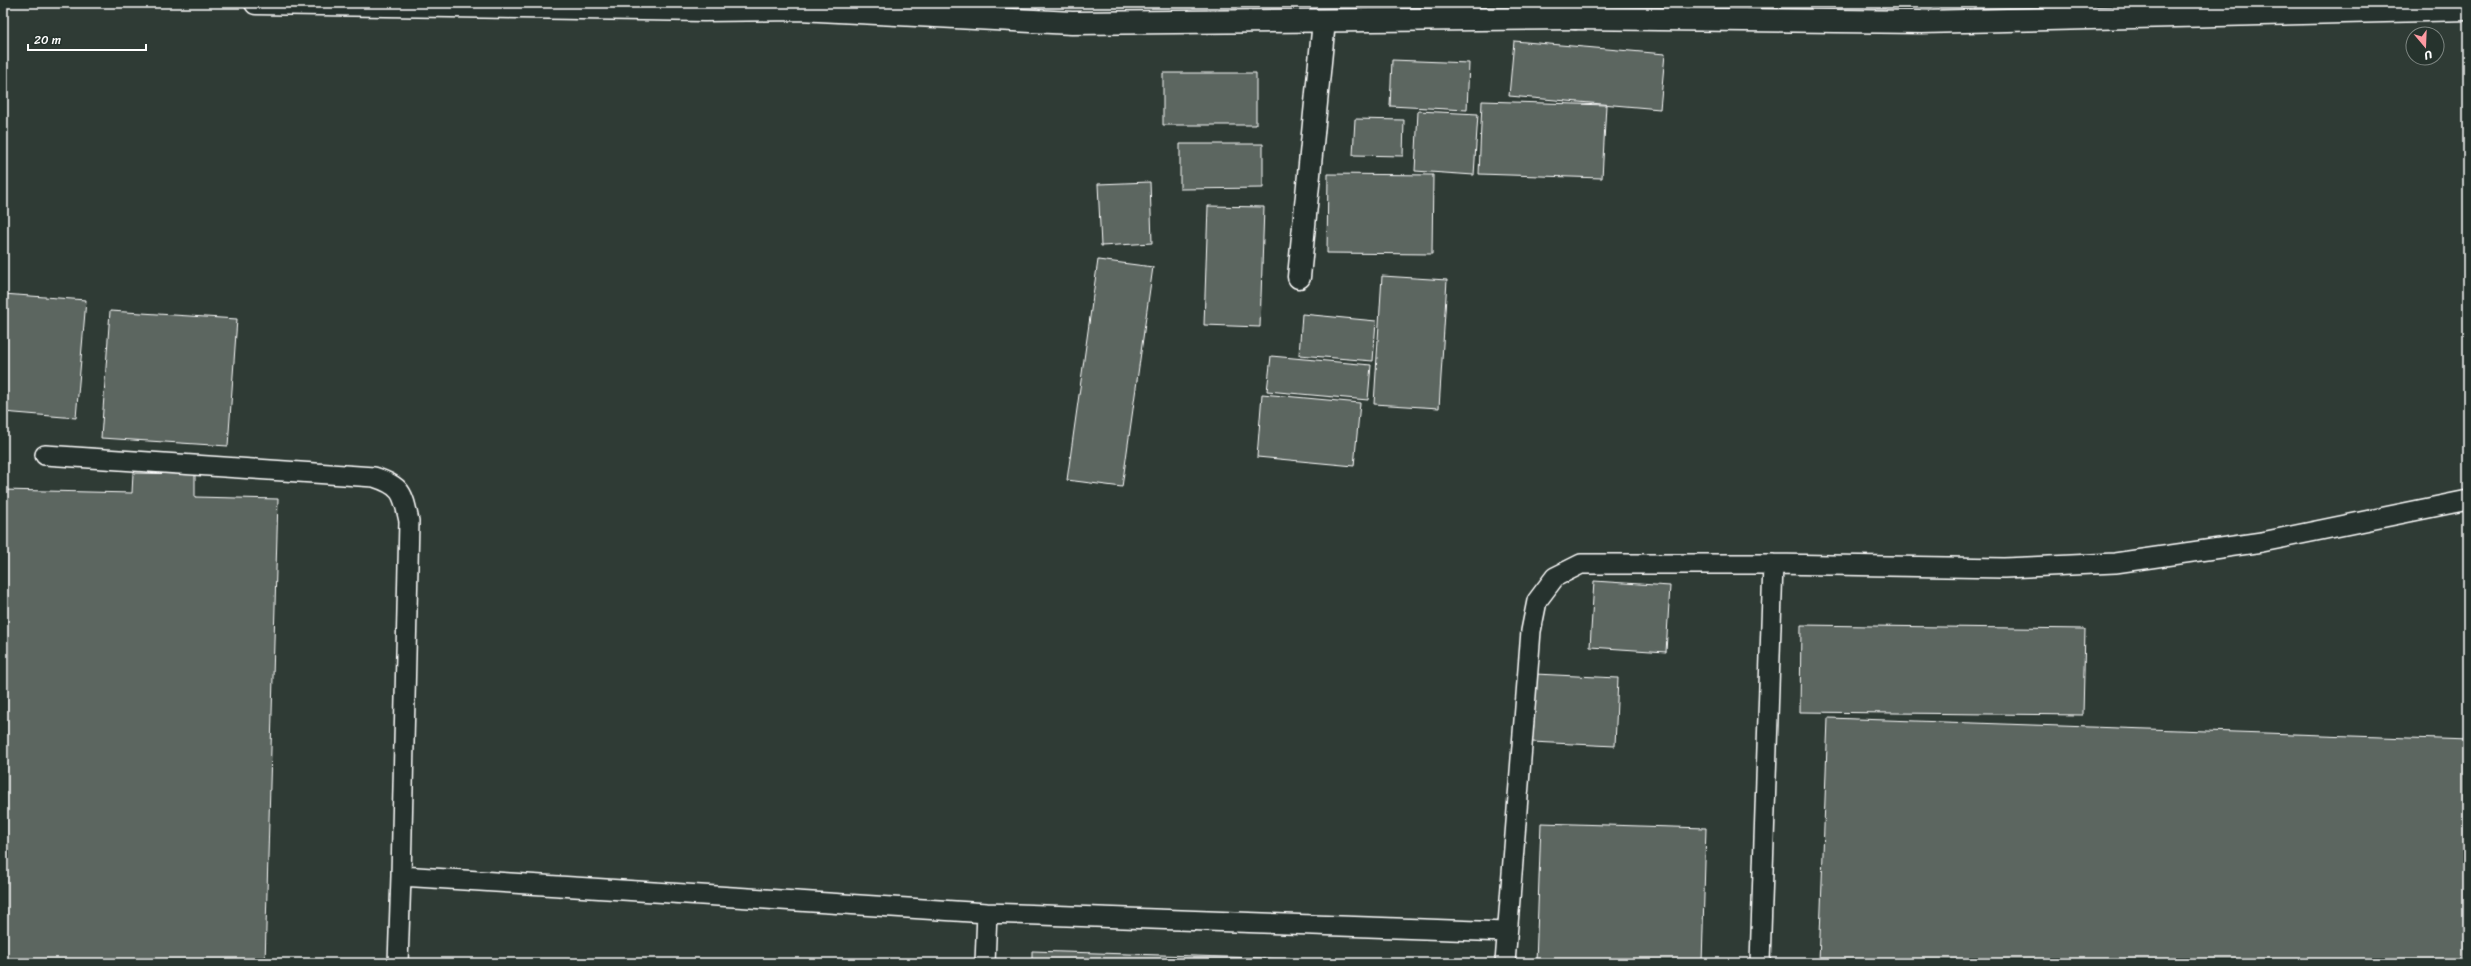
<svg xmlns="http://www.w3.org/2000/svg" width="2471" height="966" font-family="Sriracha,sans-serif">
<rect width="100%" height="100%" fill="#2f3b35"/>
<filter id="ink" filterUnits="userSpaceOnUse"><feTurbulence type="fractalNoise" baseFrequency=".025" numOctaves="2"/><feDisplacementMap in="SourceGraphic" scale="8" xChannelSelector="R" yChannelSelector="G"/><feConvolveMatrix kernelMatrix="1 2 1 2 8 2 1 2 1" color-interpolation-filters="sRGB"/></filter>
<g filter="url(#ink)">
<!-- building -->
<path fill="#5b6661" stroke="#fff" d="M1514 41 1665 54 1660 109 1509 96Z
M1392 60 1469 63 1467 110 1390 106Z
M1163 73H1256V125H1163Z
M1482 101 1606 105 1602 178 1479 174Z
M1418 111 1478 114 1474 175 1415 171Z
M1355 119 1404 120 1403 156 1353 155Z
M1180 144H1263V188L1180 189Z
M1328 174 1433 175 1432 254 1327 253Z
M1150 182 1152 243 1101 246 1098 184Z
M1208 206 1264 207 1260 327 1204 325Z
M1098 260 1153 267 1122 487 1067 480Z
M1382 276 1447 280 1439 408 1374 404Z
M3 294 86 300 76 418 3 412Z
M110 311 237 319 228 446 101 438Z
M1302 314 1376 321 1373 361 1299 355Z
M1271 356 1371 365 1368 400 1267 391Z
M1262 394 1360 403 1354 466 1257 457Z
M133 473 195 474V497L278 499 265 963H3V490L132 493Z
M1594 581 1670 586 1666 652 1590 647Z
M1801 625 2085 629 2083 715 1800 712Z
M1535 674 1618 678 1615 746 1532 742Z
M1828 718 2468 740V963H1819Z
M1541 823 1706 828 1702 963H1536Z
M1032 951 1420 963H1032Z"/>
<g fill="none" stroke-linecap="round" stroke-linejoin="round">
<!-- lane casing -->
<g stroke="#fff" stroke-width="22">
<path id="lane" d="M45 455 374 477C402 486 403 493 409 521L401 876
M398 963 401 876 987 913 1506 932
M985 963 987 913
M1505 963 1531 631 1537 601 1555 577 1581 564H1773L2004 568 2115 563 2262 542 2468 500
M1760 963 1773 564"/>
</g>
<!-- street casing -->
<g stroke="#fff" stroke-width="25">
<path id="street" d="M1574 3 1575 18
M1299 277 1324 21"/>
</g>
<!-- secondary casing -->
<g stroke="#fff" stroke-width="25">
<path id="secondary" d="M256 3 704 10 799 9 1072 23 1575 18 1922 22 2468 9"/>
</g>
<!-- lane -->
<use href="#lane" stroke="#26332d" stroke-width="19"/>
<!-- street -->
<use href="#street" stroke="#26332d" stroke-width="22"/>
<!-- secondary -->
<use href="#secondary" stroke="#26332d" stroke-width="22"/>
</g>
</g>
<!-- margin -->
<rect width="2471" height="966" fill="none" stroke="#26332d" stroke-width="16"/>
<rect x="8" y="8" width="2455" height="950" fill="none" stroke="#fff" stroke-width="1.5" filter="url(#ink)"/>
<!-- north arrow -->
<g transform="translate(2425 46) rotate(161)"><circle r="19" fill="#26332d" stroke="#7d8581"/>
<path d="M0-3L7 15L0 10L-7 15Z" fill="#ff9aa2"/>
<text y="-6" font-size="11" font-weight="bold" text-anchor="middle" fill="#ffffff">U</text>
</g>
<!-- scale -->
<path d="M28 44v6h118v-6" fill="none" stroke="#ffffff" stroke-width="2"/>
<text x="34" y="44" font-size="12" fill="#ffffff" stroke="#26332d" stroke-width="3" paint-order="stroke">20 m</text>
</svg>
